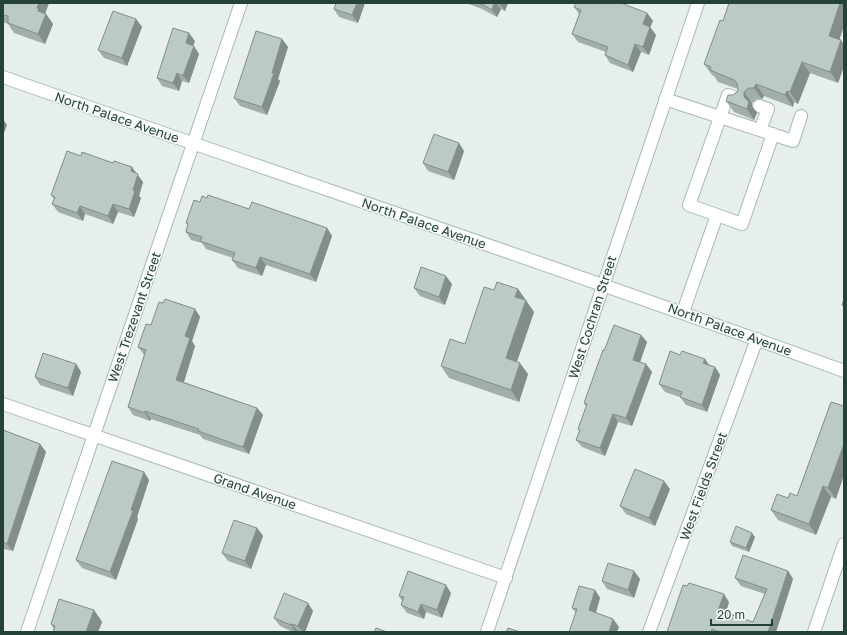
<svg xmlns="http://www.w3.org/2000/svg" width="847" height="635" font-family="'Golos Text',sans-serif">
<rect width="100%" height="100%" fill="#e6efeb"/>
<g fill="none" stroke-linecap="round" stroke-linejoin="round">
<!-- lane casing -->
<g stroke="#a8b8b2" stroke-width="14">
<path id="lane" d="M665 99 793 141 801 116
M739 99 728 95 689 205 742 224 773 134
M759 106 768 109 760 130
M683 312 717 215"/>
</g>
<!-- street casing -->
<g stroke="#a8b8b2" stroke-width="14">
<path id="street" d="M3 404 506 578
M27 632 241 3
M487 632 698 3
M649 632 757 339
M814 632 844 544"/>
</g>
<!-- secondary casing -->
<g stroke="#a4bbb3" stroke-width="14">
<path id="secondary" d="M3 77C283 176 565 269 844 371"/>
</g>
<!-- lane -->
<use href="#lane" stroke="#fff" stroke-width="12"/>
<!-- street -->
<use href="#street" stroke="#fff" stroke-width="12"/>
<!-- secondary -->
<use href="#secondary" stroke="#fff" stroke-width="12"/>
</g>
<!-- wall -->
<path fill="#a1aea9" d="M3 3H49L45 14H46L53 24 45 44 14 33 8 24 3 22Z
M365 3 358 23 339 17 334 9Z
M466 3H508L505 11 501 9 497 17 482 9Z
M574 7 647 13 653 21 650 27 656 35 649 55 641 52 633 72 610 63 605 55 606 52 578 42 572 34 579 14Z
M136 19 142 27 127 66 104 58 98 50Z
M282 39 288 47 278 79 280 81 267 115 240 106 234 98Z
M839 40 844 45V66L838 83 810 73 798 104 794 102 793 107 764 96 762 99H757L752 103V106L757 113 754 120 734 112 726 101 738 91V89L718 82 714 76 712 75 704 64Z
M195 41 193 46 199 54 189 83 182 81 179 91 162 86 157 78Z
M464 151 454 180 428 171 423 163Z
M81 156 136 173 143 182 139 196 141 198 134 217 118 212 113 224 85 214 83 221 58 212 52 204 54 199 51 195Z
M207 198 327 228 332 236 316 282 266 265 262 276 238 268 232 260 233 258 206 249 202 243 191 240 186 232 188 225 186 223 200 202Z
M452 284 445 305 420 296 414 288Z
M518 289 534 312 517 362 528 374 519 402 449 378 441 366 465 344Z
M163 303 195 309 200 317 192 341 195 346 184 382 257 408 263 415 249 454 203 439 200 435 151 419 150 421 133 415 128 407 144 355 138 347 151 325Z
M641 335 647 342 640 362 646 364 652 372 632 426 618 422 605 456 582 447 576 440 579 431 578 429 586 407 584 403 604 351Z
M680 355 705 359 709 365 715 367 720 375 707 412 686 405 680 397 665 392 659 384Z
M76 364 81 372 73 396 40 385 35 377Z
M831 402 836 499 831 497 816 535 778 520 771 510 788 498 797 496Z
M3 430 40 444 46 452 13 551 3 549Z
M144 472 149 480 137 517 138 519 116 580 82 568 76 560Z
M670 489 655 526 626 514 620 506Z
M257 528 263 536 251 569 228 561 222 553Z
M755 537 749 552 732 546 730 542Z
M634 571 640 579 634 598 607 589 602 581Z
M788 571 793 579 776 632H667L729 602 726 612 753 622 765 594 741 586 735 578Z
M595 590 600 598 596 613 613 619 619 627 576 613 572 608Z
M451 593 442 618 426 612 424 619 407 613 401 605 402 601 399 596Z
M94 610 102 622 98 632H53L54 629 51 624Z
M313 611 305 632H293L280 626 274 618Z"/>
<!-- shaded-wall -->
<path fill="#838d89" d="M39 3H49L44 16 46 14 53 24 45 44 38 34V11L37 8Z
M357 3H365L358 23 352 15Z
M494 3H496L501 9 497 17 492 10Z
M499 3H508L505 11Z
M840 3H844V26L837 47 829 36Z
M647 13 653 21 648 32 643 24Z
M136 19 142 27 127 66 122 58Z
M650 27 656 35 649 55 643 47Z
M189 33 195 41 191 51 186 43Z
M282 39 288 47 278 79 280 81 267 115 262 107Z
M841 40 844 45V66L838 83 830 72Z
M635 44 641 52 633 72 628 65Z
M194 46 199 54 189 83 183 76Z
M802 62 810 73 798 104 790 92Z
M177 73 182 81 179 91 173 83Z
M756 84 764 96 762 99 754 88Z
M787 91 794 102 793 107 785 95Z
M744 92 752 103V106L757 113 754 120 747 109 744 97Z
M3 119 7 125 3 136Z
M459 143 464 151 454 180 448 172Z
M132 167 143 182 139 196 141 198 134 217 129 209 133 190 131 171Z
M113 204 118 212 113 224 108 216Z
M80 206 85 214 83 221 77 213Z
M327 228 332 236 316 282 310 274Z
M260 257 266 265 262 276 256 268Z
M446 276 452 284 445 305 439 297Z
M518 289 534 312 514 370 506 358 515 297Z
M195 309 200 317 192 341 195 346 182 388 176 380 185 336Z
M641 335 647 342 638 368 633 360Z
M705 359 710 367 703 363Z
M520 363 528 374 519 402 511 390Z
M76 364 81 372 73 396 68 388Z
M646 364 652 372 632 426 626 418Z
M715 367 720 375 707 412 702 405Z
M257 408 263 415 249 454 243 447Z
M145 411 151 419 150 421 145 413Z
M613 414 618 422 605 456 600 448Z
M40 444 46 452 13 551 7 544Z
M844 444V475L836 499 828 488Z
M144 472 149 480 137 517 138 519 116 580 110 572Z
M664 481 670 489 655 526 649 518Z
M823 486 831 497 816 535 809 524Z
M257 528 263 536 251 569 245 561Z
M752 533 755 537 749 552 746 548Z
M634 571 640 579 634 598 628 590Z
M788 571 793 579 776 632H768Z
M446 585 451 593 442 618 437 610Z
M595 590 600 598 594 618 589 610Z
M724 594 729 602 724 618 718 610Z
M308 603 313 611 305 632H303L298 626Z
M421 604 426 612 424 619 418 612Z
M94 610 102 622 98 632H86Z
M613 619 619 627 617 632H609Z
M292 624 298 632H296L291 625Z"/>
<!-- building -->
<path fill="#bbcac4" stroke="#838d89" d="M3 3H39L37 8 39 9 38 11 46 14 38 34 8 23V16L3 15Z
M336 3H357L352 15 334 9Z
M480 3H494L492 10Z
M576 3H621L647 13 643 24 650 27 643 47 635 44 628 65 605 55 608 47 572 34 581 10 574 7Z
M729 3H840L829 36 841 40 830 72 802 62 790 92 787 91 785 95 756 84 754 88H749L744 92V97L749 102 747 109 726 101 728 95H733L738 91 737 83 734 80 710 70 711 67 704 64 720 20 723 21Z
M113 11 136 19 122 58 98 50Z
M173 28 189 33 186 43 194 46 183 76 177 73 173 83 157 78Z
M256 31 282 39 272 73H274L262 107 234 98Z
M434 134 459 143 448 172 423 163Z
M67 151 81 156 82 152 113 163 114 161 132 167 131 171 138 174 133 190 135 191 129 209 113 204 108 216 80 206 77 213 52 204 55 197 51 195Z
M208 195 249 209 252 202 327 228 310 274 260 257 256 268 232 260 235 253 200 241 202 237 186 232 188 223H186L194 200 200 202 202 196 207 198Z
M421 267 446 276 439 297 414 288Z
M497 282 518 289 515 297 526 300 506 358 520 363 511 390 441 366 450 339 465 344 484 287 494 290Z
M165 299 195 309 185 336 190 338 176 380 257 408 243 447 198 431 199 429 145 411V413L128 407 146 350 138 347 146 324 151 325 159 302 163 303Z
M844 299V306L842 305Z
M614 325 641 335 633 360 646 364 626 418 613 414 600 448 576 440 580 430 578 429 587 404 584 403 603 350 604 351Z
M670 351 680 355 682 351 705 359 703 363 715 367 702 405 680 397 682 392 659 384Z
M43 353 76 364 68 388 35 377Z
M831 402 844 406V444L828 488 823 486 809 524 771 510 777 494 788 498 790 493 797 496Z
M3 430 40 444 7 544 3 542Z
M112 461 144 472 131 510 133 511 110 572 76 560Z
M635 469 664 481 649 518 620 506Z
M234 520 257 528 245 561 222 553Z
M736 526 752 533 746 548 730 542Z
M743 555 788 571 768 632H719L712 629 711 632H667L683 585 687 586 689 583 724 594 718 610 753 622 767 589 735 578Z
M608 563 634 571 628 590 602 581Z
M408 571 446 585 437 610 421 604 418 612 401 605 404 597 399 596Z
M579 586 595 590 589 610 613 619 609 632H569L577 609 572 608Z
M284 593 308 603 298 626 292 624 291 625 274 618Z
M59 599 94 610 86 632H53L55 626 51 624Z
M376 628 387 632H374Z
M508 628 520 632H506Z"/>
<g text-anchor="middle" stroke-width="3" stroke-linejoin="round" paint-order="stroke">
<!-- street labels -->
<g font-size="13" fill="#24423a" stroke="#f7fbf9">
<text transform="translate(117 117) rotate(19)" y="5">North Palace Avenue</text>
<text transform="translate(424 223) rotate(19)" y="5">North Palace Avenue</text>
<text transform="translate(134 317) rotate(-71)" y="5">West Trezevant Street</text>
<text transform="translate(592 317) rotate(-72)" y="5">West Cochran Street</text>
<text transform="translate(730 329) rotate(20)" y="5">North Palace Avenue</text>
<text transform="translate(703 486) rotate(-70)" y="5">West Fields Street</text>
<text transform="translate(255 491) rotate(19)" y="5">Grand Avenue</text>
</g>
</g>
<!-- border -->
<rect width="847" height="635" fill="none" stroke="#24423a" stroke-width="8"/>
<!-- scale -->
<path d="M711 619v6h61v-6" fill="none" stroke="#24423a" stroke-width="2"/>
<text x="717" y="619" font-size="12" fill="#24423a" stroke="#f7fbf9" stroke-width="3" paint-order="stroke">20 m</text>
</svg>
